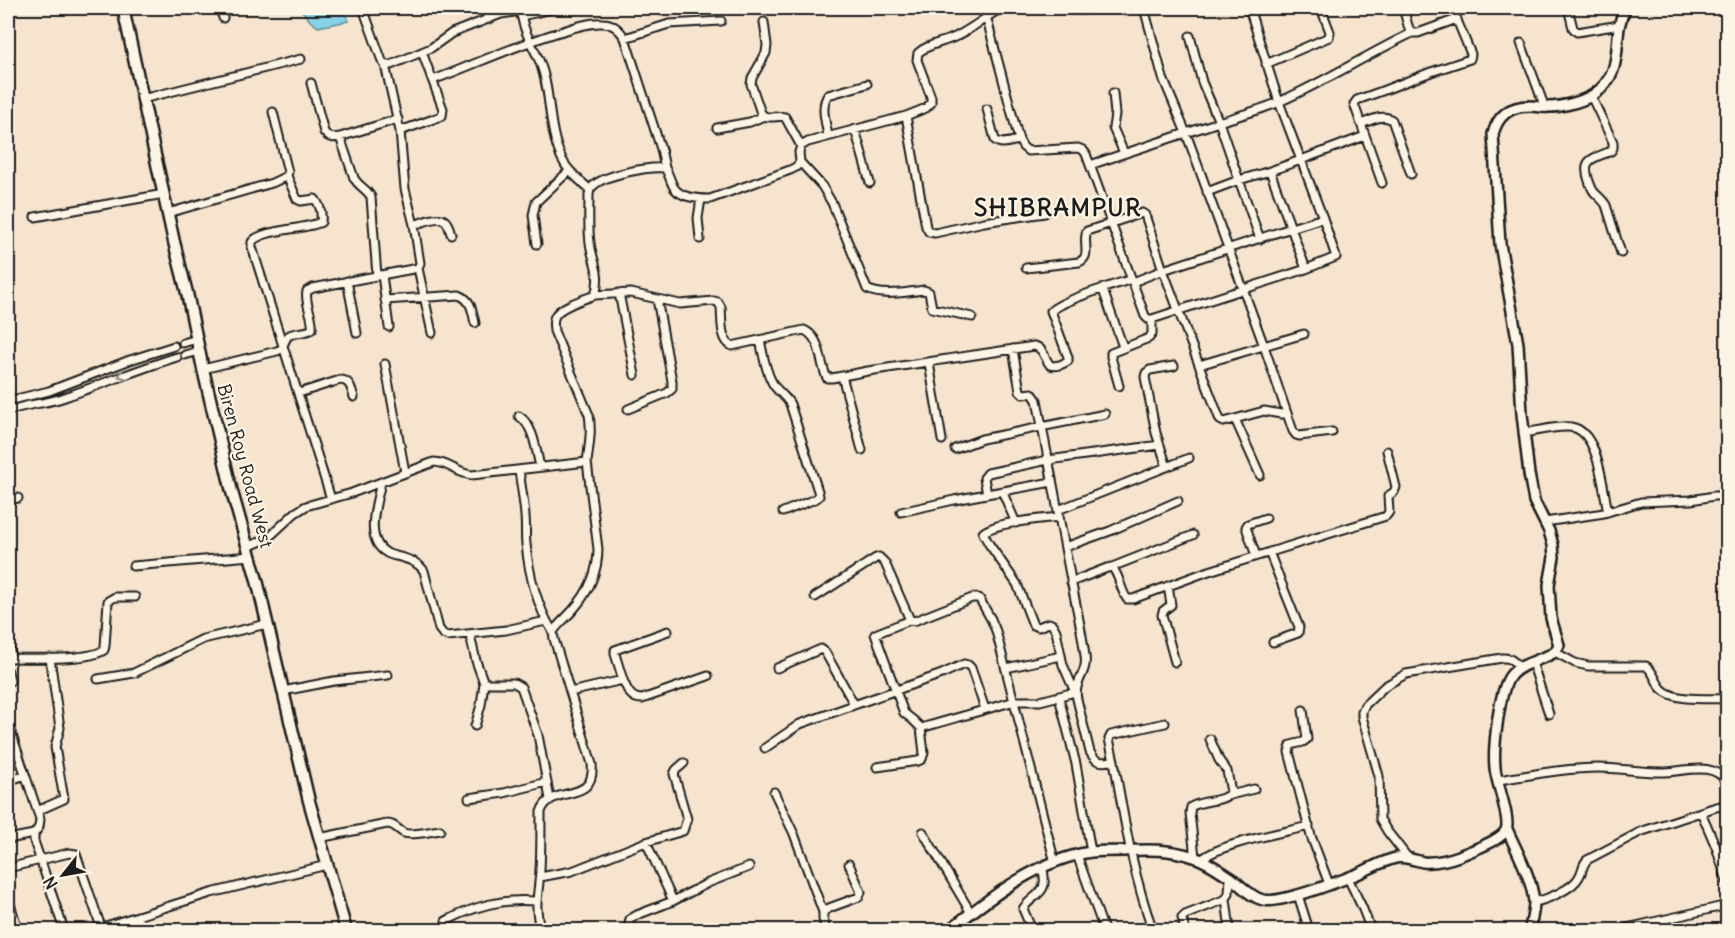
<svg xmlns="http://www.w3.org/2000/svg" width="1735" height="938" font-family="Delius,sans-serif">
<rect width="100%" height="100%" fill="#f6e4ce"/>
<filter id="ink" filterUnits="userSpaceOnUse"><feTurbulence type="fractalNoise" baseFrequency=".0167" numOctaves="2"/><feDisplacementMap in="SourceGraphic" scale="12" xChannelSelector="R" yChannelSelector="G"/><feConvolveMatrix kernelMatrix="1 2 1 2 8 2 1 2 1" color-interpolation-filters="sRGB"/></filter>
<g filter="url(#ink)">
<!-- water -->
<path fill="#88d2e8" stroke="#5d8996" stroke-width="1.5" d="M303 8H344L349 21 318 27 310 21 302 11Z"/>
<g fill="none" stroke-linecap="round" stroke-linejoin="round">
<!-- minor casing -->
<g stroke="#1c1c1c" stroke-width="11">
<path id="minor" d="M220 8 223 18
M363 8 382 61 385 65H391L431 48 452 33 501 14 521 11
M483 8 489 19
M521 8C521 27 531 42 539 60 552 91 547 128 562 159 567 171 580 180 590 190
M1028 8 1081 10 1114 8
M1144 8 1163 78 1186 133 1264 346 1293 431 1296 435 1299 436 1332 432
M1403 8 1409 29 1412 33H1418L1457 19
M1568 8 1573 28 1577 32 1620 25
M521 16 557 8
M986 16 1019 140 1023 147 1028 151 1078 148 1083 150 1086 154 1145 316 1148 319H1152L1306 269 1291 228 1323 218 1301 160 1365 136
M764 22 767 45 766 53 752 78 751 84 761 113 764 116C771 119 778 115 785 117L801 146
M625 38 669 24 721 21
M1521 43 1545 108
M1266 64 1329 37 1330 32 1321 8
M433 80C476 64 518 44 563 31 575 27 590 22 603 23 613 23 620 30 625 38L661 149 665 168
M311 83 324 132C329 139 333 138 340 137L398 119
M1113 93 1115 114 1113 128 1124 153
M1591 96 1613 142V148L1611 151C1593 159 1581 158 1589 181 1591 186 1592 191 1596 194 1600 198 1603 200 1606 205L1621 253
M142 99 301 59
M987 109 995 140C1002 146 1011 141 1019 140
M906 116 926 227 929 232 935 233 984 222 1045 213
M1361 124C1370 121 1383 113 1392 120L1411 174
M717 128 750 122 764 116
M855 129 870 183
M400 131 442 116 443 109 422 52
M828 136C826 123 820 106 828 95L867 84
M340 137 354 178C358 186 367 189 371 197L377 276
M800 162 822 186 832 203 867 289C881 297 909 292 924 290L929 292 932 308 972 317
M1090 165 1219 122 1202 82 1190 36
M1270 171 1239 180 1219 122C1240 115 1262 110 1281 101 1326 81 1368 54 1412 33
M287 176 297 199 301 201 315 199C320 205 322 214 321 222 305 230 261 229 252 242V247L331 499
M1382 183 1354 104 1357 100 1382 91 1431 72 1470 59 1471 54 1452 8
M1207 192 1239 180 1260 239
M168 213 272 183 287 176 288 172 273 112
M35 217 164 194
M414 225C421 223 438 215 444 220 448 222 450 230 451 234
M700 239 698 218 701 199
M537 244 533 215 536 202 569 171
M418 268 432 333
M1026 268 1079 262C1092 257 1082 242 1087 231L1142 213 1145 215 1163 270 1220 420 1224 422 1264 411 1281 414H1287
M1306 269 1336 257 1323 218
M382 275 389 327
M347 281 357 333
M1133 282 1163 270 1291 228 1270 171 1301 160 1279 102 1249 8
M1103 290 1123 347
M619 293 635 375
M595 295 631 293 680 304 714 301 718 302 721 307C722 319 720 341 732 346L804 330C822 338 819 362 827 378H832L868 371 1034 346C1044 348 1044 358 1050 365 1055 367 1063 364 1068 361V357L1051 311C1062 300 1114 285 1132 279
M385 300 459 295C472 300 472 311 475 323
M760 340C763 353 765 370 772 382 776 391 785 395 790 404L818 491 819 496 815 499 783 512
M183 343 197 339
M1013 349 1020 391 1023 394 1032 393 1037 400C1048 460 1060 520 1071 580 1076 605 1082 631 1085 656 1088 674 1073 681 1077 699L1090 752C1097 764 1100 762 1114 761 1124 818 1133 876 1153 930
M185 355 199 351
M929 363 942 440
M385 364 405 472
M1199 365 1304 334
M203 369 277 351 281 349C284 345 285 339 288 336 295 331 305 334 312 329 314 316 304 304 307 291L313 288 418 268 420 263 414 225 405 189 400 131 385 65
M842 376 862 450
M1119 386 1111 357V353L1149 338 1152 334V319
M299 393 340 380C350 380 351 388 354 397
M8 401 49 391 130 360 174 346
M628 409 667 393 672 389V381L657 299
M8 411C25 404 44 404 62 398 101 385 138 369 177 357
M519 416C534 426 536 450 540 467
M1235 419 1260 475
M1524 433C1537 431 1563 424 1575 428 1599 436 1603 489 1608 512
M955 449 982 439 1105 414
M587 462C589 446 592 431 589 415L554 331C554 327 552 321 555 316 560 306 585 299 595 295 602 273 593 264 590 243 588 227 589 210 589 195 590 190 589 189 593 186 604 175 649 166 665 168 669 174 670 180 673 186 679 198 698 199 710 199L790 170 796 167 800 162 799 152 801 146 808 142 906 116 926 108 931 103V97L917 60 918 53C929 43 944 43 957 36 973 28 987 16 1002 8
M1167 467 1156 433 1145 377 1146 373 1150 370 1174 366
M519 470C521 486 524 501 525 516 526 526 525 535 526 544 529 575 537 606 553 632
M381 482C377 502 363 540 387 553 390 555 396 556 400 557 410 560 418 562 424 571L439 629 443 634 448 636 506 630 546 621
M1002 491 1016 523
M987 494 984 478 988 473 1048 460 1160 445
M8 500 18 498
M1058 510 1189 458
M901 512 954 500 1052 482
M1545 522 1604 513 1641 502 1691 500 1714 496H1728
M248 547 268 538 295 513 306 506 352 493 434 462C449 462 457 474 472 475L587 462 598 549C598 572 588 593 573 610 566 618 558 624 553 632L554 639 592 764C596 806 550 783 541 812 541 831 541 851 540 870 539 893 533 907 541 930
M1065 547 1110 531 1178 501
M1269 552 1299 627 1298 633 1273 642
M1256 556 1246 527 1248 524 1266 518
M133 566 251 556
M1112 567 1193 535
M1071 582 1107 568 1112 567C1120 576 1120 589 1127 599H1133L1206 572 1386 516 1389 512 1388 496 1394 492 1396 487 1387 451
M1168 586 1171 605 1163 611 1162 615 1175 662
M815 597 876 558 879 557 885 563 910 620 914 621 972 598H979L991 619 996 631 1055 863
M910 620 875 634 904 713 913 720 921 728 1015 701H1040L1075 692 1063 665 1056 631 1053 625 1049 623 1038 627 1033 625 1017 584 989 544 983 533C994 522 1042 519 1059 517
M8 635 11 658C33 658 88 661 104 650L105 646 108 601 115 597H135
M470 635 476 661 484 683H514L521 687 538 735 550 799
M1555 652 1575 663 1588 666H1646C1654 671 1655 682 1662 689 1674 702 1711 698 1728 699
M1532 662 1549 714
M777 668 821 649 825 652 854 704
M1006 668 1061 656
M8 671 10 681
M98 679 134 673 203 639 267 624
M623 680C627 689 630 699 642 699L708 676
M283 691 334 681 388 675
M570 692 623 680 615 654V650L668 631
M1059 697 1076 764 1091 852
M1303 710 1307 739 1303 742 1291 745 1289 752 1311 836 1329 884
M8 723 40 819 39 827 34 834V841L64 930
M475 726 481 705 484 683
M765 748 800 724 942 674 964 664 968 665 971 668 985 709
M1114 761 1109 739 1111 735 1165 723
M877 767 918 761 922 759 924 753 921 728
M1498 780C1531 775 1565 768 1599 768 1619 768 1639 772 1659 772 1683 773 1712 759 1728 783
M8 781 25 775
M774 792 794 834 823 912
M1230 795 1254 789
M469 798 504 793 547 782
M37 811 64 799 55 747 60 728 50 658
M1701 812 1716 847 1728 884
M923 832 971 913
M319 838 387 824C396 824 397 830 404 833 411 836 432 831 440 830
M8 839 34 834
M646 842 683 831 687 819 674 774 676 770 684 763
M1077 855 1104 930
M1195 857 1190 813 1191 807C1203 799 1223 803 1231 792L1227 771 1219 760 1210 739
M1408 858 1387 831 1380 819 1379 776 1362 717V711L1365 705 1385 686 1406 674 1502 658C1511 657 1514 662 1520 668
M1201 860C1220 843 1282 833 1309 826
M8 868 69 853 76 854 102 930
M540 877 572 871 646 842 673 901
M1348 878 1362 907 1371 930
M1298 895 1309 930
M8 897 18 930
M1226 899 1230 930
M1534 902C1546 900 1573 889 1579 877 1583 871 1582 865 1587 860L1640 832 1716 807 1728 805
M138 916 142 930
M446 921C475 906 503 898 536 901
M93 930 211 893 327 865
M630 930 629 925 630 919 637 915 673 901 708 883 749 867
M826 930 823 919V912L829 908 859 897 861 892 849 864
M1032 930 1023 909C1028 899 1044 894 1044 883 1045 878 1043 872 1043 868
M1185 930 1182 918 1185 915 1226 899 1229 893 1230 878
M1618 930 1728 905"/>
</g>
<!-- tertiary casing -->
<g stroke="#1c1c1c" stroke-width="14">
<path id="tertiary" d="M1507 829C1516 850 1532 878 1534 902 1534 911 1531 921 1530 930
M949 930C990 898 1037 860 1091 852 1101 851 1112 851 1123 851 1148 849 1170 849 1194 857 1207 861 1219 870 1230 877 1241 885 1250 897 1263 900 1272 902 1282 899 1290 897 1312 892 1334 883 1355 875 1367 870 1379 863 1392 859 1404 855 1413 860 1423 862 1435 863 1448 860 1459 856 1470 851 1501 841 1506 830 1511 819 1496 782 1495 768 1493 748 1499 689 1511 675 1521 663 1542 660 1555 652L1559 645 1551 618 1549 585 1554 557 1553 545 1549 531 1534 501 1529 474 1522 414 1518 344 1500 244 1493 134C1498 115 1510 106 1530 106 1536 106 1542 108 1548 107 1562 107 1581 102 1593 95 1629 71 1609 35 1626 8"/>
</g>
<!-- secondary casing -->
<g stroke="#1c1c1c" stroke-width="15">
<path id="secondary" d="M123 8 174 242 187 293 203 369 232 492 257 580 309 801 346 930"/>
</g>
<!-- minor -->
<use href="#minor" stroke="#fcf5e5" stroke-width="7"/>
<!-- tertiary -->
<use href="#tertiary" stroke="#fcf5e5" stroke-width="9"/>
<!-- secondary -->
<use href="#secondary" stroke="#fcf5e5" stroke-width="10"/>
</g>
<!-- one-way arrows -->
<defs><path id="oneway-chevron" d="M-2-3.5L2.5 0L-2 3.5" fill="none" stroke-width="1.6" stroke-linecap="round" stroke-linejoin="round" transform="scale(1.5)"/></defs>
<use stroke="#97938b" href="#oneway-chevron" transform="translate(122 375) rotate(159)"/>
</g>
<g text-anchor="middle" stroke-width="4.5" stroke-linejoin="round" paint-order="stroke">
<!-- street labels -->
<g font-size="18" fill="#1c1c1c" stroke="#fcf5e5">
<text transform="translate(245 466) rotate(75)" y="6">Biren Roy Road West</text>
</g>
<!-- district labels -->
<g font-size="24" font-weight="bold" letter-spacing="1.5" fill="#1c1c1c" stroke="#fcf5e5">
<text x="1058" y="216">SHIBRAMPUR</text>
</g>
</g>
<!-- margin -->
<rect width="1735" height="938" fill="none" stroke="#fcf5e5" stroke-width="30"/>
<rect x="15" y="15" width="1705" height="908" fill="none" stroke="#1c1c1c" stroke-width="2" filter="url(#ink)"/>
<!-- north arrow -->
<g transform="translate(63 875) rotate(239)" stroke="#fcf5e5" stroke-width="4.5" paint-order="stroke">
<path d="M0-4.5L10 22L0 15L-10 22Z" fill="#1c1c1c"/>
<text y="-9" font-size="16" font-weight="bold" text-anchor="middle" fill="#1c1c1c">N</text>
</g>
</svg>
